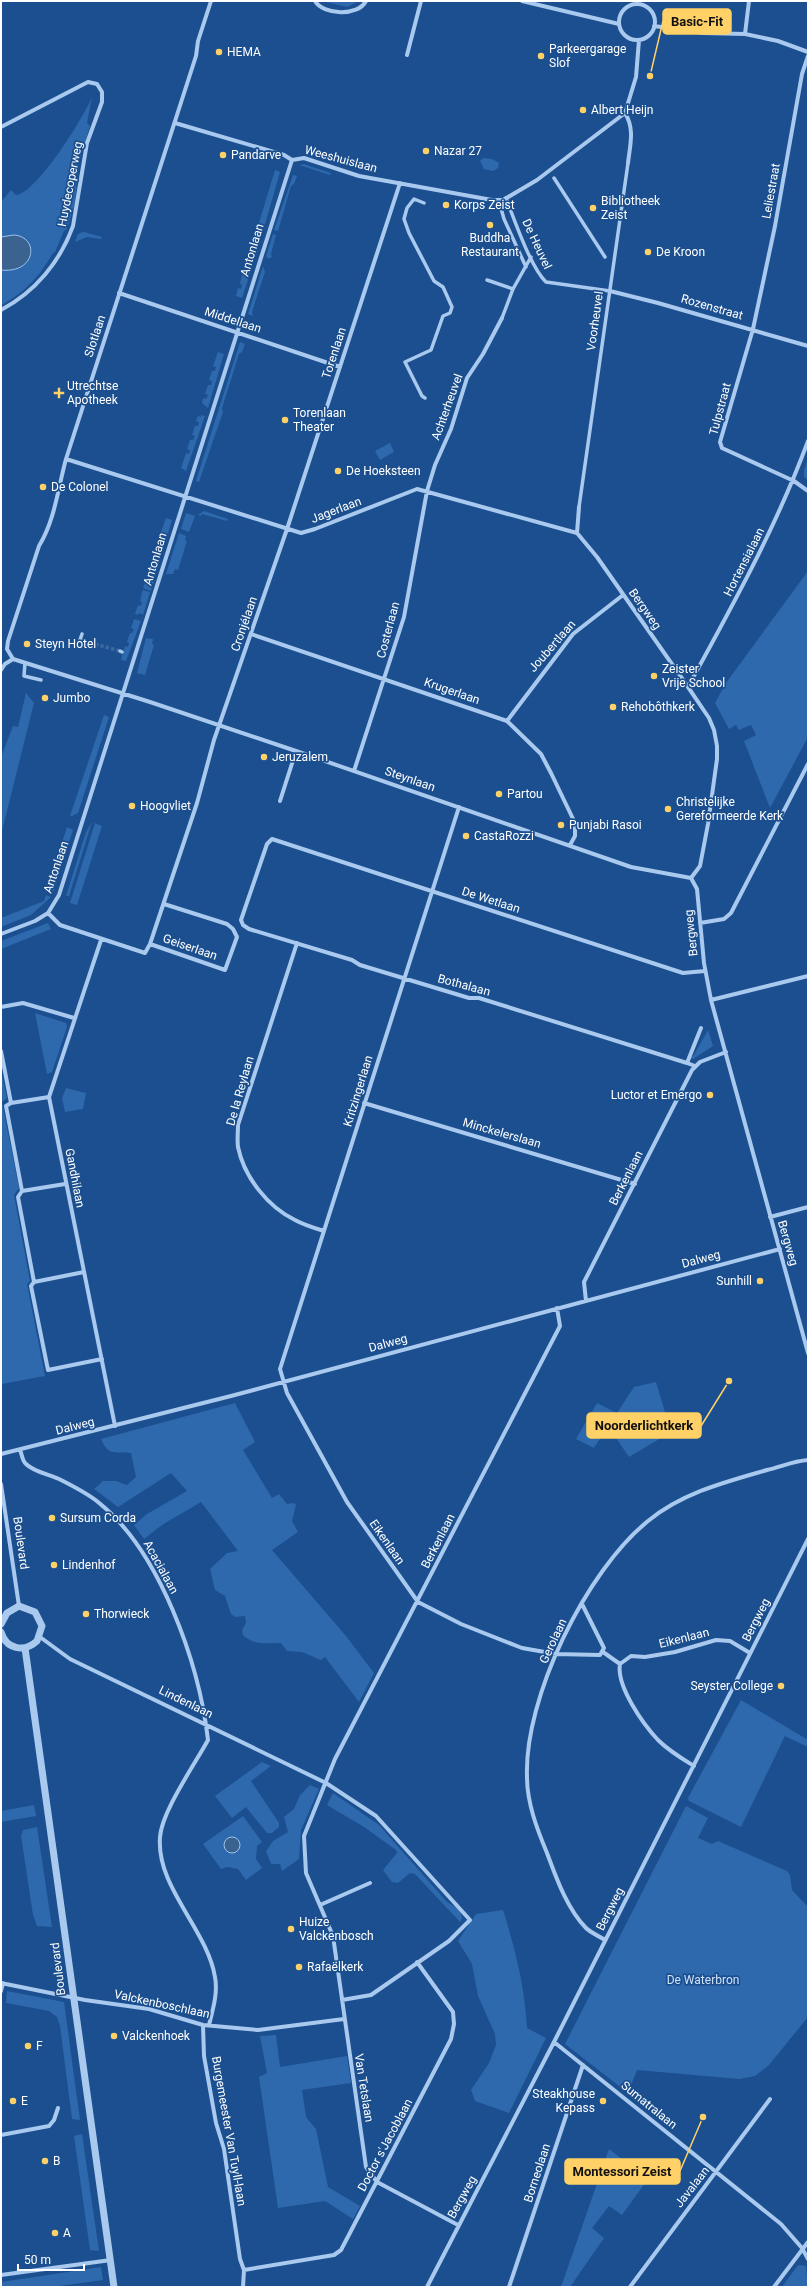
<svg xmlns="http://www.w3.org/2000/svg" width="809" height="2288" font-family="Roboto,sans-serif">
<rect width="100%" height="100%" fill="#1b4f8f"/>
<!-- green -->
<path fill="#2e69ad" d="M322 1H359L347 7Z
M92 97 87 123 90 126 78 166 75 203 67 229 64 231 55 252 53 253C39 277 26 291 2 305L1 202 11 190 16 195C36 194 84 117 92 97Z
M483 158 492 159 499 163 498 168 493 171 484 169 480 161Z
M305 164 306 165 331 173 330 175 299 165Z
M275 170 280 172 264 228 258 226Z
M293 175 297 176 294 184 291 186 278 231 274 230Z
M83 232H84L102 237 101 239 87 237 75 242 78 234Z
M273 234 276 235 271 254 272 257 268 259 266 256Z
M254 238 261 240 242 298 236 296 238 288 241 289 242 285 240 284 242 274 245 275 247 271 244 270 247 261H250L251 257 248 256 250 249 253 250Z
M263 266 265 272 252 312 253 316 248 314Z
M240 342 245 344 242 352 239 354 222 408 223 412 199 482 196 481Z
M218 352 224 354 208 408 202 403 203 398 206 399 208 395 205 394 208 385H211L212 381 209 380 212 371H215L216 367 213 366Z
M201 415 205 416 186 471 181 468 186 453 189 454 190 450 187 449 190 440H193L195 436 192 435 195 426H198L199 422 196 421 198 416 201 417Z
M390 443 394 452 380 460 375 451Z
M808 459V480L804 477V470Z
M204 511 228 519 227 521 202 514 201 516 198 515Z
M186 513 195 516 189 532 181 529Z
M166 518 172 520 151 591 143 588 147 578H150L151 575 148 573 151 564 154 565 155 561 153 560 156 550 158 551 160 547 157 546 160 537 163 536 164 533 161 532Z
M179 533 186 536 185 540 187 541 178 570 175 569 173 574H166Z
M808 571V737L770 808 744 741 756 735 751 725 739 730 736 725 729 729 715 703 726 683Z
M143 590 150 592 143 615 139 613 138 615 135 614 138 605 141 606 142 602 140 601 141 596H143L141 595Z
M134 619 141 621 126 661 121 660 125 646 128 647 129 643 127 642 130 633H132L134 629 131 628Z
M146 638 153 639 152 644 154 645 145 675 137 673Z
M26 693 34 703 1 835V757L13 726 18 727Z
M104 715 109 717 78 813 72 816H70Z
M92 822 69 896H66L86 832Z
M95 823 102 826 77 905 70 903Z
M67 827 73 830 63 860 57 858Z
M54 869 60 871 54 891 47 889Z
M46 895 51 897 31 915 1 927V918L44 901Z
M48 923 51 929 1 949V941Z
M35 1013 66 1023 67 1027 52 1072 47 1074Z
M708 1030 713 1046 693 1059 690 1058 694 1055Z
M1 1072 7 1098 2 1102 19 1188 14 1195 30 1281 27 1284 45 1376 2 1384Z
M66 1088 86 1093 83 1109 65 1112 62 1098Z
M656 1382 671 1432 629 1457 608 1426 594 1448 576 1439 597 1403 617 1413 634 1387Z
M235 1403 255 1442 243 1450 272 1498 279 1494 287 1504 294 1503 296 1505 292 1521 298 1532 272 1550 346 1636 374 1673 359 1702 325 1657 321 1660 302 1652 287 1651 281 1643C267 1643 254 1646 243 1635L242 1630 246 1623 245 1616 235 1617 231 1614 225 1596 215 1590 210 1569 227 1553 238 1551 201 1502 162 1525 144 1539 134 1525 147 1514 187 1491 171 1473 118 1507 94 1489 103 1481H116L127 1485 136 1477 131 1453C115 1452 108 1456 101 1439Z
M741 1700 808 1740V1747L785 1736 741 1827 689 1801 688 1798Z
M262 1762 271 1766 251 1781 279 1823V1827L272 1833H267L246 1807 232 1818 215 1796Z
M310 1785 319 1789 301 1830 299 1859 282 1871 280 1864H271L266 1851 273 1841 288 1832 284 1817 294 1809 300 1795Z
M333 1793 379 1825 447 1902 460 1910 462 1918 460 1922 415 1874 410 1873 398 1883 392 1882 383 1870 397 1853 396 1850 364 1827 327 1805Z
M34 1805 36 1816 1 1822V1811Z
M686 1806 708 1818 698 1838 712 1844 718 1841 787 1871 790 1875 792 1890 808 1907V2017L769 2065 755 2076 739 2079 637 2070 628 2093 565 2044Z
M243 1816 262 1842 257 1846 256 1859 262 1868 246 1880 238 1869 227 1867 221 1869 203 1844Z
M37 1827 52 1927 37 1926 33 1915 21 1836 23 1830Z
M503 1910C515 1948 525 1988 527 2028L546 2038 509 2113 475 2101 471 2090 489 2063 496 2045 495 2034 478 1996 472 1964 458 1941 476 1914Z
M7 1991 64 2002 80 2120 72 2119 60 2026 57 2017 49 2011 6 2003Z
M276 2035 280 2067 347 2056 351 2083 302 2090 306 2117 316 2129 328 2187 360 2206 353 2219 325 2201 278 2208 259 2077 267 2073 260 2036Z
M82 2134 99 2251 90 2250 74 2136Z
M609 2149 648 2179 622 2215 609 2206 592 2228 604 2238 570 2287H561Z
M798 2265 806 2266 808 2287H782Z
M101 2267 103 2280 52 2287H1V2282Z"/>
<!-- water -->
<path fill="#3c6290" stroke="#9cc4f0" d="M14 235C40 237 36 274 1 270V237Z
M224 1845a8 8 0 1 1 16 0a8 8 0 1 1-16 0Z"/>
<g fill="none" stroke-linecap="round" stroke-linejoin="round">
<!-- pedestrian-tunnel -->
<path stroke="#3d69a0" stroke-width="3.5" stroke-dasharray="3.5 2" stroke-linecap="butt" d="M95 644 120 651"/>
<!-- pedestrian -->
<path stroke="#a9c9ee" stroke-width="3.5" d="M554 178 605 257
M506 198C514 219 531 268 546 282L610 291
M499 201 504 219 526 267
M424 203 414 199 407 208 404 219 409 233 434 281 443 287 452 307 450 313 443 316 431 350 405 362 422 396 425 398
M487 280 513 289
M502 318 513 289 531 257
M579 507 628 163
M82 634 80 640 95 644
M120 651 122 652
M25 663 24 676 41 680"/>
<!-- minor -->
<path stroke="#a9c9ee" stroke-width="4" d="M315 1C323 15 358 17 366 1
M522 1 619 24
M619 22a18 18 0 1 1 36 0a18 18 0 1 1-36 0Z
M654 26 703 33 745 34 778 41 808 52
M745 34 749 1
M407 55 421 1
M808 56 802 74 775 226 753 329 720 442 722 448 794 481 808 491
M625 113C635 129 630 145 628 163
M175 123 284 155 292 160
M1 127 88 82 97 84 102 92V102L87 143 73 226C60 262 35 292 1 310
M292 160 304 158 359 176 492 200H503L537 180 625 113 636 77 639 40
M610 291 658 303 808 346
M119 293 340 367
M66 459 301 533 315 529 417 489 577 533 597 557 688 687 709 718 714 730 717 746V759L708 824 700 866 691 878
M577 533 579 507
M251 634 507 721 541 754 551 773 575 823V836L570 845
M13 659 150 702 296 751 631 867 691 878 697 889 704 963 711 1000 808 1353
M13 659 7 649 8 641 39 546C55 520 58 488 66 459L196 56 198 41 211 1
M1 670 5 664 13 659
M688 687C732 606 776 528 808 441
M507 721 573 634 623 595
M354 771 404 617 427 491 435 465 451 429 467 378 483 354 502 318
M280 801 296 751
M459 807 280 1369 287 1393 347 1502 418 1602 461 1624 522 1648 556 1654 600 1655 604 1648 582 1604
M48 913 60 925 145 953 150 944 197 803 214 740 287 529 400 183
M700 923 724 919 731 913 808 764
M1 934 35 921 48 913 59 895 292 160
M101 940 49 1097 115 1426
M297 943 238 1125C238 1132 237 1140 238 1147 244 1177 268 1207 295 1220 304 1225 314 1228 324 1231
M150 944 225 970 237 937 233 929 227 924 164 904
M711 1000 808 976
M1 1007 23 1003 74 1018
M1 1051 11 1103 6 1106 22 1191 18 1197 34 1282 31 1286 48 1370 102 1359
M687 1063 479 998H469L360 965 352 960 249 929 243 925 241 920 267 844 272 839 683 973 705 971
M695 1066 687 1063 701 1028
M11 1103 49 1097
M364 1103 635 1184
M22 1191 65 1184
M770 1217 808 1207
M34 1282 84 1272
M586 1301 584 1282 692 1070 700 1062 726 1052
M20 1450C22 1454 22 1461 26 1464 34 1472 48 1474 59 1479 71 1485 87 1493 98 1502 160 1551 199 1663 208 1740 195 1764 162 1811 160 1837 156 1887 207 1929 215 1977 218 1993 213 2009 209 2025
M1 1454 231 1396 780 1249
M1 1484 19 1606
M40 1637 70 1659 326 1783 376 1816 470 1920 449 1941 371 1995 342 2000
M603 1652 620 1664 631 1656 645 1657 675 1652 716 1640 730 1641 750 1653
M620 1664C616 1686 643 1724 658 1740 669 1751 681 1758 694 1766
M320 1905 370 1883
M605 1940C599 1936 591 1933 586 1928 567 1909 556 1877 547 1853 537 1829 527 1803 527 1777 524 1698 586 1571 648 1521 682 1493 725 1482 767 1470 780 1467 794 1461 808 1460
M1 1983 85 2000 149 2009 203 2025 258 2030 344 2019
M1 1991 3 1983
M203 2025 204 2056 216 2123 224 2149 240 2259 244 2270 243 2287
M554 2042 781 2224 802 2248 808 2259
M1 2135 49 2126 54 2120 58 2108
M458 2225 377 2182 366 2167 333 1936 306 1873 304 1836 335 1759 560 1326 557 1308
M244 2270 334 2255 341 2250 451 2039 454 2024 453 2012 417 1962
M1 2275 111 2260
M427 2287 554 2042 808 1539
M509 2287 583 2065
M630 2287 770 2099
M774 2287 808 2242"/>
<!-- tertiary -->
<path stroke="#a9c9ee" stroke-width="7" d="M1 1624 7 1613 19 1606 35 1612 42 1626 37 1641C24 1653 6 1649 1 1632
M25 1648 114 2287"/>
</g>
<!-- markers -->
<g fill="#ffd166" stroke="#1b4f8f" stroke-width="1.5">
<circle cx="219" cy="52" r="4"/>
<circle cx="541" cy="56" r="4"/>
<circle cx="583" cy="110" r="4"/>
<circle cx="426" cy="151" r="4"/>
<circle cx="223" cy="155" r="4"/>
<circle cx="446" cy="205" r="4"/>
<circle cx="593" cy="208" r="4"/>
<circle cx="490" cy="225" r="4"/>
<circle cx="648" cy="252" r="4"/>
<path d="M57 387h4v4h4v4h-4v4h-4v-4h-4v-4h4z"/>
<circle cx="285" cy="420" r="4"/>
<circle cx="338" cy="471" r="4"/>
<circle cx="43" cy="487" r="4"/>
<circle cx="27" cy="644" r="4"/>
<circle cx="654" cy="676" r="4"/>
<circle cx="45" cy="698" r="4"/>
<circle cx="613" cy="707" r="4"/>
<circle cx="264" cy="757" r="4"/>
<circle cx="499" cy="794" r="4"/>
<circle cx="132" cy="806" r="4"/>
<circle cx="668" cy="809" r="4"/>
<circle cx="561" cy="825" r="4"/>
<circle cx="466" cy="836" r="4"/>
<circle cx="710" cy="1095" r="4"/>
<circle cx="760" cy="1281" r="4"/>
<circle cx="52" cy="1518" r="4"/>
<circle cx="54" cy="1565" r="4"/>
<circle cx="86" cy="1614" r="4"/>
<circle cx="781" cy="1686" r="4"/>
<circle cx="291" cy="1929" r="4"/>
<circle cx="299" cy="1967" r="4"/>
<circle cx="114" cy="2036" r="4"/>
<circle cx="28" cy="2046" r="4"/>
<circle cx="13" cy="2101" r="4"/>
<circle cx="603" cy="2101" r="4"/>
<circle cx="45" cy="2161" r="4"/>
<circle cx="55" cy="2233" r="4"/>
</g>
<g text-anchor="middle" stroke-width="3.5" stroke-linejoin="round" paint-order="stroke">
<!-- poi labels -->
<g font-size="12" fill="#fff" stroke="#1b4f8f" text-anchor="start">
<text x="549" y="53">Parkeergarage<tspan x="549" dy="14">Slof</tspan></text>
<text x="227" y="56">HEMA</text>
<text x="591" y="114">Albert Heijn</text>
<text x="434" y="155">Nazar 27</text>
<text x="231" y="159">Pandarve</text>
<text x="601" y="205">Bibliotheek<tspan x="601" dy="14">Zeist</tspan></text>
<text x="454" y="209">Korps Zeist</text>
<text x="490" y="242" text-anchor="middle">Buddha<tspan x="490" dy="14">Restaurant</tspan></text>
<text x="656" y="256">De Kroon</text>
<text x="67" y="390">Utrechtse<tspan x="67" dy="14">Apotheek</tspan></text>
<text x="293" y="417">Torenlaan<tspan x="293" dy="14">Theater</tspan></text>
<text x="346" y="475">De Hoeksteen</text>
<text x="51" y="491">De Colonel</text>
<text x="35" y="648">Steyn Hotel</text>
<text x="662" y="673">Zeister<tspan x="662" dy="14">Vrije School</tspan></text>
<text x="53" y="702">Jumbo</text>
<text x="621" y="711">Rehobôthkerk</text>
<text x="272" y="761">Jeruzalem</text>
<text x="507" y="798">Partou</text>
<text x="676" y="806">Christelijke<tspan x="676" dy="14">Gereformeerde Kerk</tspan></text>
<text x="140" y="810">Hoogvliet</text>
<text x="569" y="829">Punjabi Rasoi</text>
<text x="474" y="840">CastaRozzi</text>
<text x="702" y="1099" text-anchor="end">Luctor et Emergo</text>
<text x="752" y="1285" text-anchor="end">Sunhill</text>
<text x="60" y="1522">Sursum Corda</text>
<text x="62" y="1569">Lindenhof</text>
<text x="94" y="1618">Thorwieck</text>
<text x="773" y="1690" text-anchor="end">Seyster College</text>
<text x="299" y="1926">Huize<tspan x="299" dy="14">Valckenbosch</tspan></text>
<text x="307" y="1971">Rafaëlkerk</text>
<text x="122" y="2040">Valckenhoek</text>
<text x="36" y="2050">F</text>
<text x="595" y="2098" text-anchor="end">Steakhouse<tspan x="595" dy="14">Kepass</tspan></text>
<text x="21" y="2105">E</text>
<text x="53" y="2165">B</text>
<text x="63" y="2237">A</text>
</g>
<!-- street labels -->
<g font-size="12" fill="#fff" stroke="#1b4f8f">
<text transform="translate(341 159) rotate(15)" y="4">Weeshuislaan</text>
<text transform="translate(70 184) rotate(-79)" y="4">Huydecoperweg</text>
<text transform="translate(771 191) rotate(-80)" y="4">Leliestraat</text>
<text transform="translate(537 244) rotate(65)" y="4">De Heuvel</text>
<text transform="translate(252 250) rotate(-73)" y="4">Antonlaan</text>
<text transform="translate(712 307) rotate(16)" y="4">Rozenstraat</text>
<text transform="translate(233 320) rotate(18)" y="4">Middellaan</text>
<text transform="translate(595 321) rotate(-82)" y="4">Voorheuvel</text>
<text transform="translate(95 336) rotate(-72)" y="4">Slotlaan</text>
<text transform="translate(334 353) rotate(-72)" y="4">Torenlaan</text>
<text transform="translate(447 407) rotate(-70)" y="4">Achterheuvel</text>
<text transform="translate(720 409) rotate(-75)" y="4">Tulpstraat</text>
<text transform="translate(336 510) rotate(-21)" y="4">Jagerlaan</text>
<text transform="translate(155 559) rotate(-73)" y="4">Antonlaan</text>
<text transform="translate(744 562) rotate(-63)" y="4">Hortensialaan</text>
<text transform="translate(645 609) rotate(55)" y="4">Bergweg</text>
<text transform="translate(244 624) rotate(-71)" y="4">Cronjélaan</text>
<text transform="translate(388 630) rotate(-75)" y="4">Costerlaan</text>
<text transform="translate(552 646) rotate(-49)" y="4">Joubertlaan</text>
<text transform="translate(452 691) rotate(19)" y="4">Krugerlaan</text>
<text transform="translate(410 779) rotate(19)" y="4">Steynlaan</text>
<text transform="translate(56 867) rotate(-71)" y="4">Antonlaan</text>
<text transform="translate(491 900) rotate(18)" y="4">De Wetlaan</text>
<text transform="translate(691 933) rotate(-96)" y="4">Bergweg</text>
<text transform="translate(190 947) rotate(19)" y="4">Geiserlaan</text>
<text transform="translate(464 985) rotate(15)" y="4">Bothalaan</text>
<text transform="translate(240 1091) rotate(-74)" y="4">De la Reylaan</text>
<text transform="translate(358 1091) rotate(-73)" y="4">Kritzingerlaan</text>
<text transform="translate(502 1133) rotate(16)" y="4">Minckelerslaan</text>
<text transform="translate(75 1178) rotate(79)" y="4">Gandhilaan</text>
<text transform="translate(626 1178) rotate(-63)" y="4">Berkenlaan</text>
<text transform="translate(788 1243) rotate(74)" y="4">Bergweg</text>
<text transform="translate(701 1259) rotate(-15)" y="4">Dalweg</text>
<text transform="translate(388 1343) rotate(-15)" y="4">Dalweg</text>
<text transform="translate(75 1426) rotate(-14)" y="4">Dalweg</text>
<text transform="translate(438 1541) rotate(-63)" y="4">Berkenlaan</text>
<text transform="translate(387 1542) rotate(55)" y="4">Eikenlaan</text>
<text transform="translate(21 1543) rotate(82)" y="4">Boulevard</text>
<text transform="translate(161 1567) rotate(61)" y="4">Acacialaan</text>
<text transform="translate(756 1620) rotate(-63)" y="4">Bergweg</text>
<text transform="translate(684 1638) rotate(-14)" y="4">Eikenlaan</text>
<text transform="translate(553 1641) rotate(-65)" y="4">Gerolaan</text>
<text transform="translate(186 1702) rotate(26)" y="4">Lindenlaan</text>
<text transform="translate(610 1909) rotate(-63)" y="4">Bergweg</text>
<text transform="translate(58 1969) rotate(-97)" y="4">Boulevard</text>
<text transform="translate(162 2004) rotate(12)" y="4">Valckenboschlaan</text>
<text transform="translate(364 2088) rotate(81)" y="4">Van Tetslaan</text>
<text transform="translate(649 2105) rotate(39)" y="4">Sumatralaan</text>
<text transform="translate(229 2131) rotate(80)" y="4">Burgemeester Van Tuyll-laan</text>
<text transform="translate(385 2145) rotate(-62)" y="4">Doctor s'Jacoblaan</text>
<text transform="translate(537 2173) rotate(-72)" y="4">Borneolaan</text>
<text transform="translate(692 2187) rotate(-52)" y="4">Javalaan</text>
<text transform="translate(462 2197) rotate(-61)" y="4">Bergweg</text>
</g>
<!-- park labels -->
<g font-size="12" fill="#cfe3fa" stroke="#1b4f8f">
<text x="703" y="1984">De Waterbron</text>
</g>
</g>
<!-- callouts -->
<path fill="none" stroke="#ffd166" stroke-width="1.5" d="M650 76L663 21M729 1381L701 1426M703 2117L680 2171"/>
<g fill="#ffd166" stroke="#1b4f8f" stroke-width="1.5">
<circle cx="650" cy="76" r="4"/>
<circle cx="729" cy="1381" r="4"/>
<circle cx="703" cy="2117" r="4"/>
</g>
<g fill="#ffd166" stroke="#ffd166" stroke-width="1.5">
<rect x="663" y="9" width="68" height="25" rx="4"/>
<rect x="587" y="1413" width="114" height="25" rx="4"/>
<rect x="565" y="2159" width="115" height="25" rx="4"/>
</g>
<g font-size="13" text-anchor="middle" font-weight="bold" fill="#111">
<text x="697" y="26">Basic-Fit</text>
<text x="644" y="1430">Noorderlichtkerk</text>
<text x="622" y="2176">Montessori Zeist</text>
</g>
<!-- border -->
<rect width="809" height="2288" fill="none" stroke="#ffffff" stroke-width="4"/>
<!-- scale -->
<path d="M18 2264v6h66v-6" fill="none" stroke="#ffffff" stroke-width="2"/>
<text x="24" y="2264" font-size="12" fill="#ffffff" stroke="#1b4f8f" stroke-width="3" paint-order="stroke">50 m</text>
</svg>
